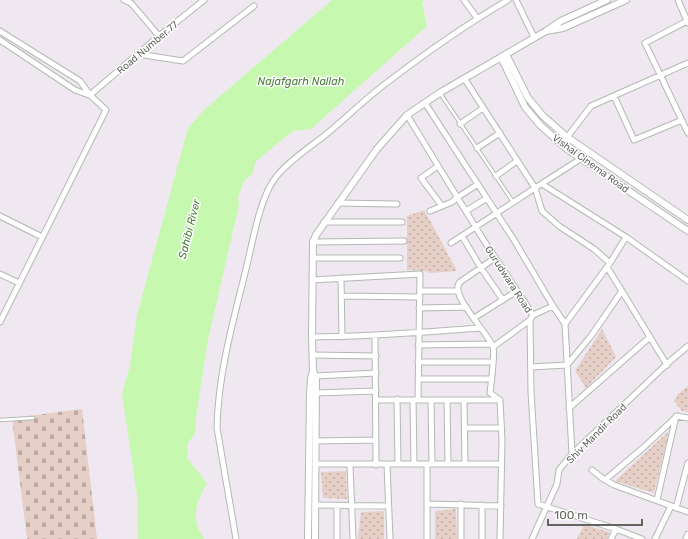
<svg xmlns="http://www.w3.org/2000/svg" width="688" height="539" font-family="Rubik,sans-serif">
<defs>
<pattern id="cemetery-stones" width="16" height="16" patternUnits="userSpaceOnUse"><rect width="16" height="16" fill="#e5cfc7"/><path d="M2 7V4a2 2 0 0 1 4 0v3zM10 15v-3a2 2 0 0 1 4 0v3z" fill="#bdaca5"/></pattern>
<pattern id="park-dots" width="8" height="8" patternUnits="userSpaceOnUse"><rect width="8" height="8" fill="#e5cfc7"/><path d="M2 2h.1M6 6h.1" fill="none" stroke="#bdaca5" stroke-width="1.8" stroke-linecap="round"/></pattern>
</defs>
<rect width="100%" height="100%" fill="#f0e8f0"/>
<!-- cemetery -->
<path fill="url(#cemetery-stones)" d="M82 409 97 539H27L12 418Z"/>
<!-- park -->
<path fill="url(#park-dots)" d="M424 210 427 215 457 271 431 273 424 271 407 270V216Z
M602 329 616 357 586 388 575 371Z
M688 386V412L682 411 674 401 677 395Z
M669 431 654 493 615 481Z
M346 471 347 499 323 498 321 472Z
M456 509 457 539H435V511Z
M384 511V539H358L361 512Z
M584 525 610 532 607 539H577Z"/>
<!-- water -->
<path fill="#c6f9af" d="M332 0H425L422 2 427 26 311 129 293 131 256 161 252 174 244 181 238 197 239 205 208 340 196 417 195 433 188 443 187 458 207 483C196 503 190 518 204 539H138L137 495 122 394 130 365 137 315 188 128 205 109Z"/>
<g fill="none" stroke-linecap="round" stroke-linejoin="round">
<!-- service casing -->
<g stroke="#b3b9b3" stroke-width="4.5">
<path id="service" d="M440 93 513 202
M0 420 33 418"/>
</g>
<!-- minor casing -->
<g stroke="#b3b9b3" stroke-width="7">
<path id="minor" d="M124 0 131 3 159 36
M464 0 477 18
M516 0 534 37
M678 0 688 23
M687 21 645 43 688 133
M0 31 80 81 90 95 106 110 0 322
M0 40 75 90 89 95
M138 54 183 61 254 6
M464 78 535 188 582 158
M90 95 159 36 204 0
M614 96 634 140 682 120
M425 103 514 240 553 306 565 324 572 454
M407 115 481 236 533 315
M460 124 483 108
M562 144 591 106 688 63
M477 148 500 133
M438 166 421 178 442 206
M496 176 517 161
M542 184 626 237 688 281
M338 203 397 204
M430 211 452 202 458 197 478 184
M466 211 487 198
M0 216 42 237
M324 222H402
M462 236 481 268 503 300
M313 242 404 241
M451 243 535 188 542 211 559 226 594 249 610 263
M313 258H400
M495 258 460 282C448 294 489 334 493 347 495 353 491 385 490 393L500 400 502 440 500 539
M609 270 667 365
M0 274 19 283
M341 278 342 337
M312 280 420 274 418 400
M420 291H458
M342 296 419 297
M419 308 466 307
M533 315 530 320 531 392 538 504 616 529 642 539
M533 315 553 306
M474 318 517 291
M565 324 610 263 626 237
M375 335 376 465
M312 337C368 337 424 332 480 328
M418 345 491 344
M493 347 530 320
M313 355 376 356
M418 362H493
M531 367 567 365 591 336 622 291
M315 376 376 373
M418 379H491
M316 393 376 391
M397 399 398 464
M376 400H499
M413 400 414 464
M431 400 432 464
M447 400 448 464
M464 400 465 464
M569 408 650 337
M465 428H501
M316 441 376 440
M315 464H501
M350 465 353 539
M387 465 390 539
M592 470 602 478 614 485 688 512
M605 480 644 447 676 417
M657 500 676 416 688 418
M428 504 501 506
M461 504V539
M315 505 388 506
M482 505V539
M676 508 688 463
M236 539 217 428C218 373 234 318 247 265 253 240 260 197 276 177 286 163 310 147 324 136 346 118 366 98 389 81 427 52 467 24 508 0
M337 539V506
M427 539V465
M532 539 557 484 559 470 572 454 669 362 688 346
M611 539 616 529
M655 539 671 506
M686 539 688 534"/>
</g>
<!-- tertiary casing -->
<g stroke="#b3b9b3" stroke-width="8">
<path id="tertiary" d="M546 31 563 28 626 0
M506 54 528 98 543 116 567 137 688 220
M501 57 525 107 540 125 567 149 688 231
M308 539 310 394 311 378 313 371
M315 539 316 378 313 371 312 337 313 242 316 235 377 149 407 115 441 92 546 31 561 21 607 0"/>
</g>
<!-- service -->
<use href="#service" stroke="#fff" stroke-width="2.5"/>
<!-- minor -->
<use href="#minor" stroke="#fff" stroke-width="5"/>
<!-- tertiary -->
<use href="#tertiary" stroke="#fff" stroke-width="6"/>
</g>
<g text-anchor="middle" stroke-width="3" stroke-linejoin="round" paint-order="stroke">
<!-- street labels -->
<g font-size="10" fill="#61675f" stroke="#fff">
<text transform="translate(147 47) rotate(-40)" y="4">Road Number 77</text>
<text transform="translate(591 163) rotate(36)" y="4">Vishal Cinema Road</text>
<text transform="translate(509 279) rotate(57)" y="4">Gurudwara Road</text>
<text transform="translate(596 433) rotate(-45)" y="4">Shiv Mandir Road</text>
</g>
<!-- water labels -->
<g font-size="11" font-style="italic" fill="#4b803b" stroke="#fff">
<text x="301" y="85">Najafgarh Nallah</text>
<text transform="translate(189 229) rotate(-76)" y="4">Sahibi River</text>
</g>
</g>
<!-- scale -->
<path d="M548 519v6h94v-6" fill="none" stroke="#61675f" stroke-width="2"/>
<text x="554" y="519" font-size="12" fill="#61675f" stroke="#ffffff" stroke-width="3" paint-order="stroke">100 m</text>
</svg>
